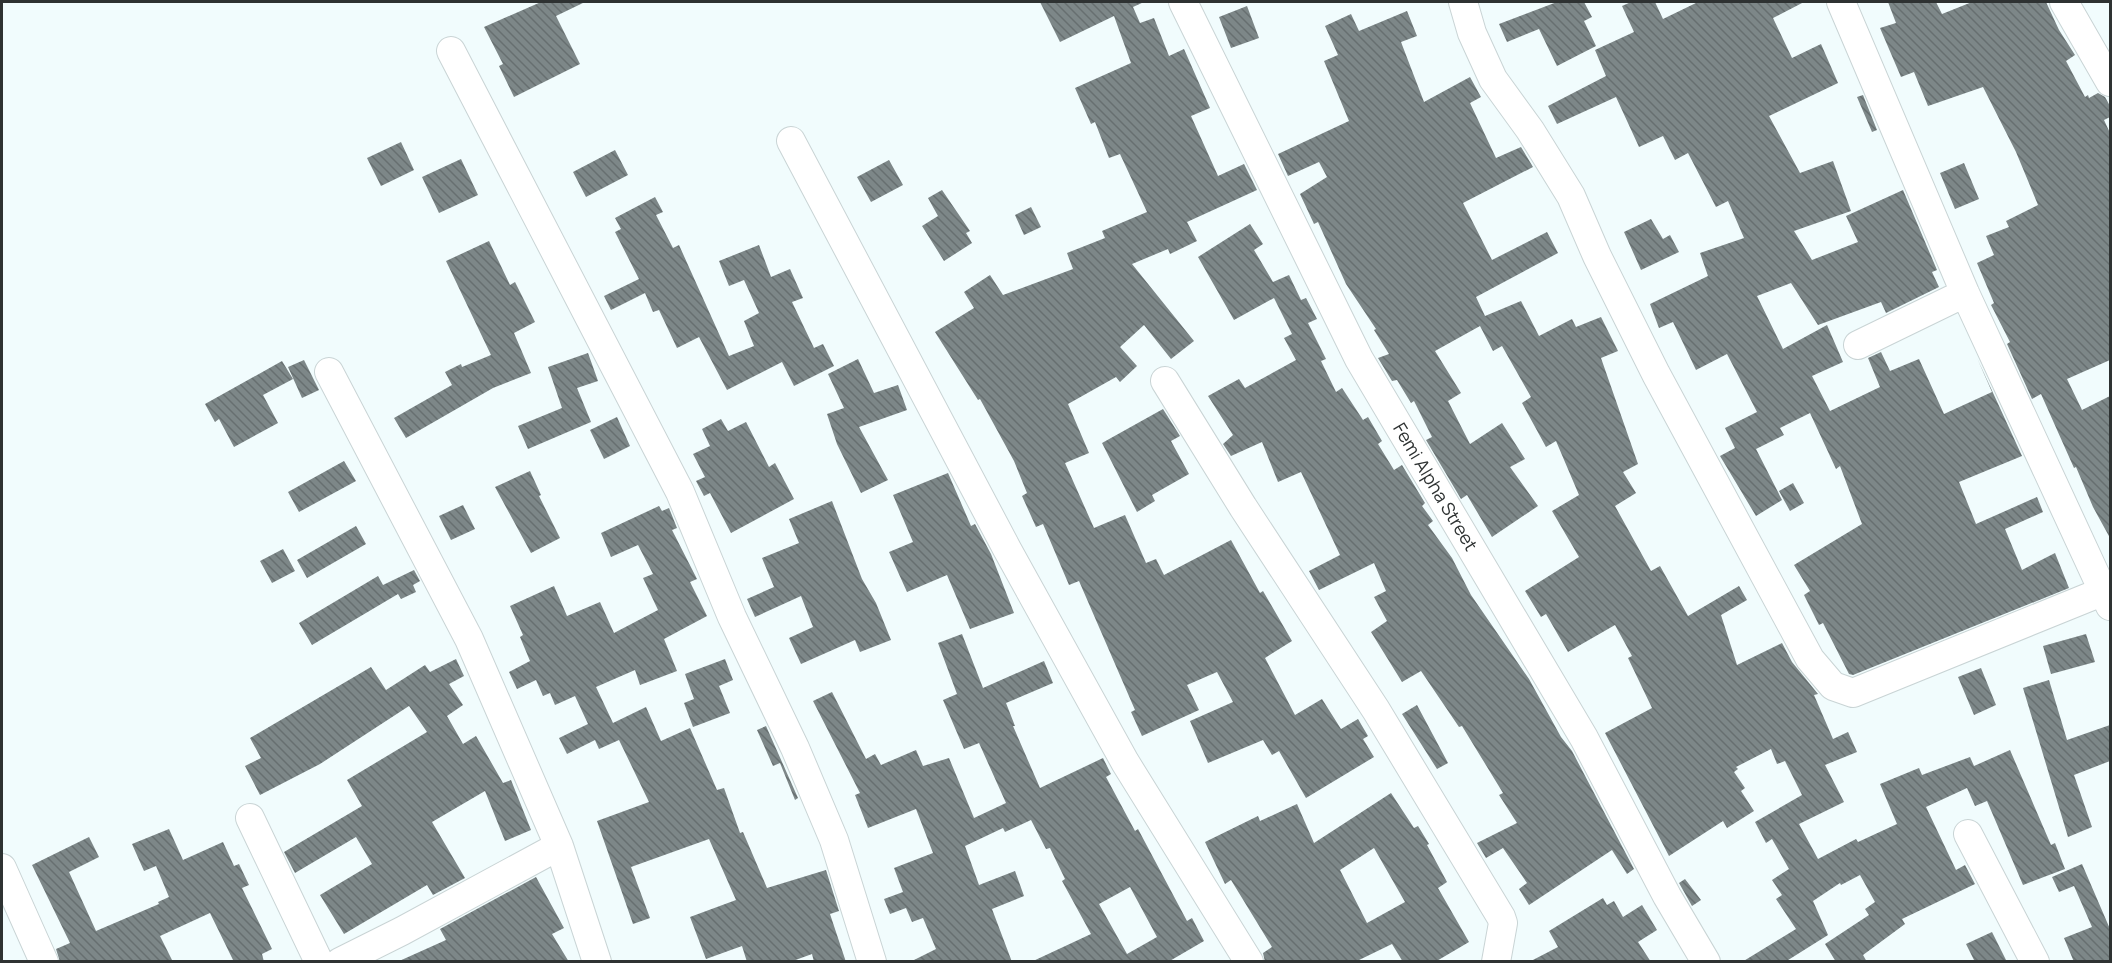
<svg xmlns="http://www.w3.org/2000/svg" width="2112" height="963" font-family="Manrope,sans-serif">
<defs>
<pattern id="building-back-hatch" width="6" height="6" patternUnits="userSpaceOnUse" patternTransform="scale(1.5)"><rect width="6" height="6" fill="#7d8788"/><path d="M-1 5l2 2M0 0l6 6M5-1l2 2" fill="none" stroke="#676f70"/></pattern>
</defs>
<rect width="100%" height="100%" fill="#f1fcfd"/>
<!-- building -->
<path fill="url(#building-back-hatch)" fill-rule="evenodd" d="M541 2H585L556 16 580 64 514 97 499 66 503 64 484 27Z
M1040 2H1144L1133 7 1140 23 1154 18 1169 56 1184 49 1210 108 1191 116 1218 176 1244 164 1257 190 1187 222 1197 241 1170 254 1168 249 1132 264 1194 341 1171 359 1144 325 1120 347 1137 366 1120 382 1116 377 1068 404 1089 453 1065 463 1094 528 1125 515 1146 563 1156 559 1164 575 1231 540 1260 593 1263 591 1292 641 1265 658 1295 715 1322 699 1341 729 1358 719 1368 736 1363 739 1374 757 1306 798 1279 751 1272 755 1263 740 1208 763 1190 721 1233 702 1217 672 1187 685 1199 710 1142 736 1131 712 1135 710 1079 581 1069 585 1043 524 1036 527 1022 496 1027 493 1014 461 980 399 978 400 935 332 974 308 964 292 990 275 1003 295 1073 269 1067 253 1105 238 1102 231 1147 212 1120 154 1109 158 1095 122 1091 124 1075 88 1131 63 1114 16 1060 42Z
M1557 2H1584L1592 17 1584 21 1596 46 1557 66 1539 29 1507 42 1499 24Z
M1631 2H1655L1663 19 1698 2H1804L1773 18 1792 58 1821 44 1838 83 1769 116 1800 173 1833 161 1851 211 1794 231 1812 260 1858 242 1846 216 1903 190 1937 270 1932 272 1939 287 1886 313 1881 302 1818 325 1791 283 1757 296 1783 349 1827 325 1843 362 1812 376 1830 411 1880 387 1868 358 1881 352 1890 371 1919 359 1944 414 1992 392 1977 358 2022 456 1959 482 1976 524 2037 497 2043 512 2005 529 2022 570 2055 553 2069 588 1853 675 1849 674 1823 623 1819 625 1804 595 1810 591 1794 565 1862 524 1840 466 1836 469 1810 413 1780 428 1784 435 1756 449 1782 500 1756 516 1720 456 1735 448 1725 428 1757 412 1727 354 1696 370 1673 322 1659 328 1650 304 1708 276 1700 253 1744 238 1728 201 1716 207 1688 153 1675 160 1663 136 1639 147 1616 97 1557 124 1548 106 1606 76 1595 50 1634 32 1622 6Z
M1888 2H1936L1942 14 1972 2H2046L2059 30 2075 55 2066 61 2085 97 2088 95 2089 98 2098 93 2105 97 2110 106V117L2104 120 2110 133V360L2067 379 2082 410 2110 396V538L2093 507 2076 467 2074 468 2041 394 2032 399 2007 344 2010 342 1991 305 1994 303 1977 263 1994 255 1986 236 2009 227 2006 221 2038 205 2016 152 1983 87 1928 106 1914 72 1901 77 1880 28 1896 23Z
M1247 6 1259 38 1231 48 1219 17Z
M1407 11 1417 36 1401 42 1424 102 1470 77 1481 97 1470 103 1496 158 1521 147 1533 167 1463 203 1492 260 1547 232 1558 253 1476 297 1485 316 1521 301 1539 336 1572 319 1576 327 1601 317 1618 351 1601 358 1638 464 1623 472 1636 493 1615 506 1651 571 1660 566 1688 616 1739 586 1747 600 1721 615 1737 665 1782 643 1792 662 1818 694 1814 695 1833 739 1848 732 1857 752 1825 765 1844 802 1799 824 1818 859 1856 839 1858 842 1897 824 1880 784 1919 768 1922 775 1970 757 1974 766 2010 750 2051 845 2055 843 2065 869 2023 885 1987 801 1975 806 1967 788 1926 807 1956 870 1965 865 1975 884 1902 919 1905 924 1863 955 1867 962H1836L1825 944 1869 915 1865 909 1875 902 1860 875 1841 885 1840 883 1813 901 1828 935 1785 962H1742L1796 929 1776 899 1782 895 1772 880 1789 869 1772 839 1766 843 1755 822 1802 795 1785 761 1777 764 1771 749 1736 767 1738 769 1734 772 1745 788 1741 791 1754 811 1727 828 1723 821 1669 856 1605 733 1652 708 1628 658 1632 656 1615 625 1568 652 1546 614 1541 617 1525 591 1579 557 1552 511 1579 495 1556 441 1546 447 1522 403 1531 397 1502 346 1493 351 1480 326 1435 351 1461 393 1448 401 1470 444 1502 423 1525 459 1510 467 1538 506 1492 537 1467 495 1461 499 1426 440 1432 437 1414 401 1411 403 1397 380 1392 381 1378 358 1389 354 1374 330 1376 329 1346 284 1318 222 1314 224 1300 194 1327 177 1319 162 1288 176 1278 154 1349 121 1324 61 1338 55 1325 26 1351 14 1359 31Z
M1863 95 1877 130 1872 132 1857 97Z
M401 142 414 170 381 186 367 158Z
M615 150 628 175 586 197 573 172Z
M461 159 478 195 439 213 422 177Z
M889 160 903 185 871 202 857 177Z
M1964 163 1979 199 1955 209 1940 173Z
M942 190 970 231 966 233 972 243 944 261 922 226 938 216 928 198Z
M655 197 663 212 656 215 673 248 679 245 729 356 754 346 744 321 759 313 744 280 729 286 719 261 759 245 771 277 790 269 803 298 792 302 814 348 823 344 834 366 794 386 782 362 727 390 699 337 677 348 659 310 653 312 645 293 611 310 604 296 639 279 615 232 621 229 615 218Z
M1031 207 1041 227 1024 235 1015 215Z
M1651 219 1663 239 1670 235 1679 252 1641 270 1624 232Z
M1250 224 1263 244 1254 250 1273 282 1289 275 1301 300 1306 298 1317 319 1308 323 1326 359 1321 361 1336 392 1342 388 1363 420 1368 417 1382 441 1378 444 1394 470 1402 465 1425 503 1422 506 1433 521 1428 525 1452 558 1471 595 1529 679 1561 737 1572 751 1634 869 1627 874 1612 850 1529 905 1519 889 1527 883 1503 848 1486 858 1477 843 1517 823 1499 795 1503 793 1462 726 1459 727 1421 671 1402 682 1371 632 1387 621 1374 597 1386 591 1374 563 1319 590 1309 571 1340 555 1301 472 1278 482 1262 442 1231 456 1223 444 1233 435 1208 396 1239 379 1245 388 1296 360 1284 338 1292 334 1274 298 1234 320 1198 257Z
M489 241 510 285 515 282 535 322 514 333 531 373 493 388 406 438 394 418 452 385 445 372 461 364 462 367 491 355 446 261Z
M588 353 598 381 577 388 591 422 528 449 518 426 562 408 548 367Z
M858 359 874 393 898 385 907 410 859 427 888 480 861 493 837 444 827 414 844 408 828 374Z
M304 360 319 390 302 398 288 367Z
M282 361 293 379 263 395 278 423 234 447 219 419 215 422 205 404Z
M1163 409 1180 436 1171 441 1189 474 1152 495 1155 501 1137 512 1102 443Z
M617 417 630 446 604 459 590 430Z
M721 419 728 431 746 422 769 467 775 463 794 499 731 533 710 493 704 496 696 481 705 477 693 454 710 446 702 429Z
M344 461 356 481 299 512 288 492Z
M530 471 541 495 539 496 560 538 531 553 495 487Z
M948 473 971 526 975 524 991 554 1014 613 970 629 947 575 907 592 889 552 913 542 893 495Z
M1793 483 1804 503 1790 511 1779 491Z
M832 501 862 579 876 603 891 640 860 652 855 640 801 664 789 638 813 627 801 596 755 617 747 599 774 587 762 558 799 543 789 519Z
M463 505 475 529 451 540 439 516Z
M659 506 662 511 669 508 677 528 672 530 697 579 690 582 707 616 664 639 677 671 640 685 635 670 596 687 613 723 646 707 661 741 690 728 717 790 724 788 740 833 743 832 767 888 826 870 839 911 830 914 846 962H814L812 954 790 962H747L742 946 706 959 690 917 736 900 709 839 631 867 650 918 633 924 597 821 649 802 619 740 599 749 595 740 567 754 559 738 588 724 575 696 555 705 550 693 543 696 536 680 517 689 509 672 530 661 520 637 523 635 510 606 554 586 567 616 600 602 614 633 658 610 643 578 653 574 638 545 611 557 601 533Z
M356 526 366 544 307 578 297 560Z
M283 549 295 571 272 583 260 561Z
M414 570 420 581 413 585 416 592 401 599 398 594 312 645 299 623 378 576 383 585Z
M962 634 983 688 1044 661 1053 683 1006 703 1015 726H1013L1040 788 1103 758 1111 774 1106 777 1135 831 1138 829 1187 921 1192 918 1204 941 1168 962H1031L1091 934 1062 881 1065 879 1050 848 1046 849 1031 820 1005 832 1003 828 965 846 979 885 1015 871 1024 896 992 909 1012 962H910L936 949 923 918 912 922 906 908 890 914 884 899 903 892 894 868 933 853 916 809 868 828 855 795 860 793 813 701 832 692 866 759 875 754 881 765 916 750 923 766 949 758 974 818 1006 803 979 743 964 749 943 700 957 694 938 643ZM1130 887 1157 937 1127 954 1099 904Z
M2086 634 2095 662 2051 674 2043 646Z
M456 659 464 676 449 684 463 705 447 716 463 744 476 736 503 783 511 780 531 830 505 841 485 791 432 822 465 878 433 895 427 885 344 934 320 895 372 864 356 837 295 873 284 852 362 806 347 780 427 732 409 706 320 764 260 795 245 766 261 758 250 738 371 667 386 690 425 665 430 672Z
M725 659 733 680 719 686 730 713 693 727 684 703 694 699 685 674Z
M1981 668 1996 705 1974 715 1958 677Z
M2049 680 2067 740 2110 725V761L2074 775 2092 827 2068 837 2023 688Z
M1417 705 1448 763 1437 769 1402 714Z
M766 726 798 798 795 800 780 763 773 766 757 730Z
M1391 793 1414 828 1418 826 1429 844 1427 845 1447 882 1438 888 1469 942 1435 962H1403L1392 944 1355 962H1265L1263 953 1272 947 1231 880 1225 884 1205 842 1258 816 1260 821 1297 804 1314 843ZM1374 848 1405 902 1367 923 1340 870Z
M169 829 183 860 223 842 234 866 239 864 249 885 242 888 272 949 262 954 264 962H234L210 913 160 936 173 962H60L56 949 70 943 32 865 89 837 99 857 69 872 96 931 159 904 158 902 169 897 156 866 144 871 132 844Z
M2082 864 2110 929V962H2074L2064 938 2092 927 2074 886 2059 892 2052 877Z
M536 877 564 928 552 934 569 962H397L446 940 440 929Z
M1685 879 1701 900 1692 906 1679 883Z
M1603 898 1607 905 1614 901 1623 917 1642 905 1657 930 1638 942 1651 962H1529L1558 947 1549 931Z
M1992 932 2007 962H1975L1966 944Z"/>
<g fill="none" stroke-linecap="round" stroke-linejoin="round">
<!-- minor casing -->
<g stroke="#c9d4d5" stroke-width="30">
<path id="minor" d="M1183 2 1359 359 1584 738 1667 896 1706 962
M1463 2 1472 33 1493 79 1530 130 1571 196 1597 256 1656 374 1810 659 1833 686 1853 693 2104 591
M1841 2 1965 293 2110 606
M2064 2 2110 82
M451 51 680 492 732 617 795 748 834 840 872 962
M791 141 1007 549 1125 762 1249 962
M1858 345 1965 293
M329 372 469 639 559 846 597 962
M1165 381 1243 507 1376 710 1501 917 1503 923 1496 962
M250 818 319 962
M1968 834 2035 962
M2 868 44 962
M340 962 402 931 559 846"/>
</g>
<!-- minor -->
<use href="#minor" stroke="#fff" stroke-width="28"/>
</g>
<g text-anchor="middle" stroke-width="4.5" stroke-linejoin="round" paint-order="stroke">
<!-- street labels -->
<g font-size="18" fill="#2e3232" stroke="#fff">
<text transform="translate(1435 487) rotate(59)" y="6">Femi Alpha Street</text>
</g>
</g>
<!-- border -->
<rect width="2112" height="963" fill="none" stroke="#2e3232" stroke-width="6"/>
</svg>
